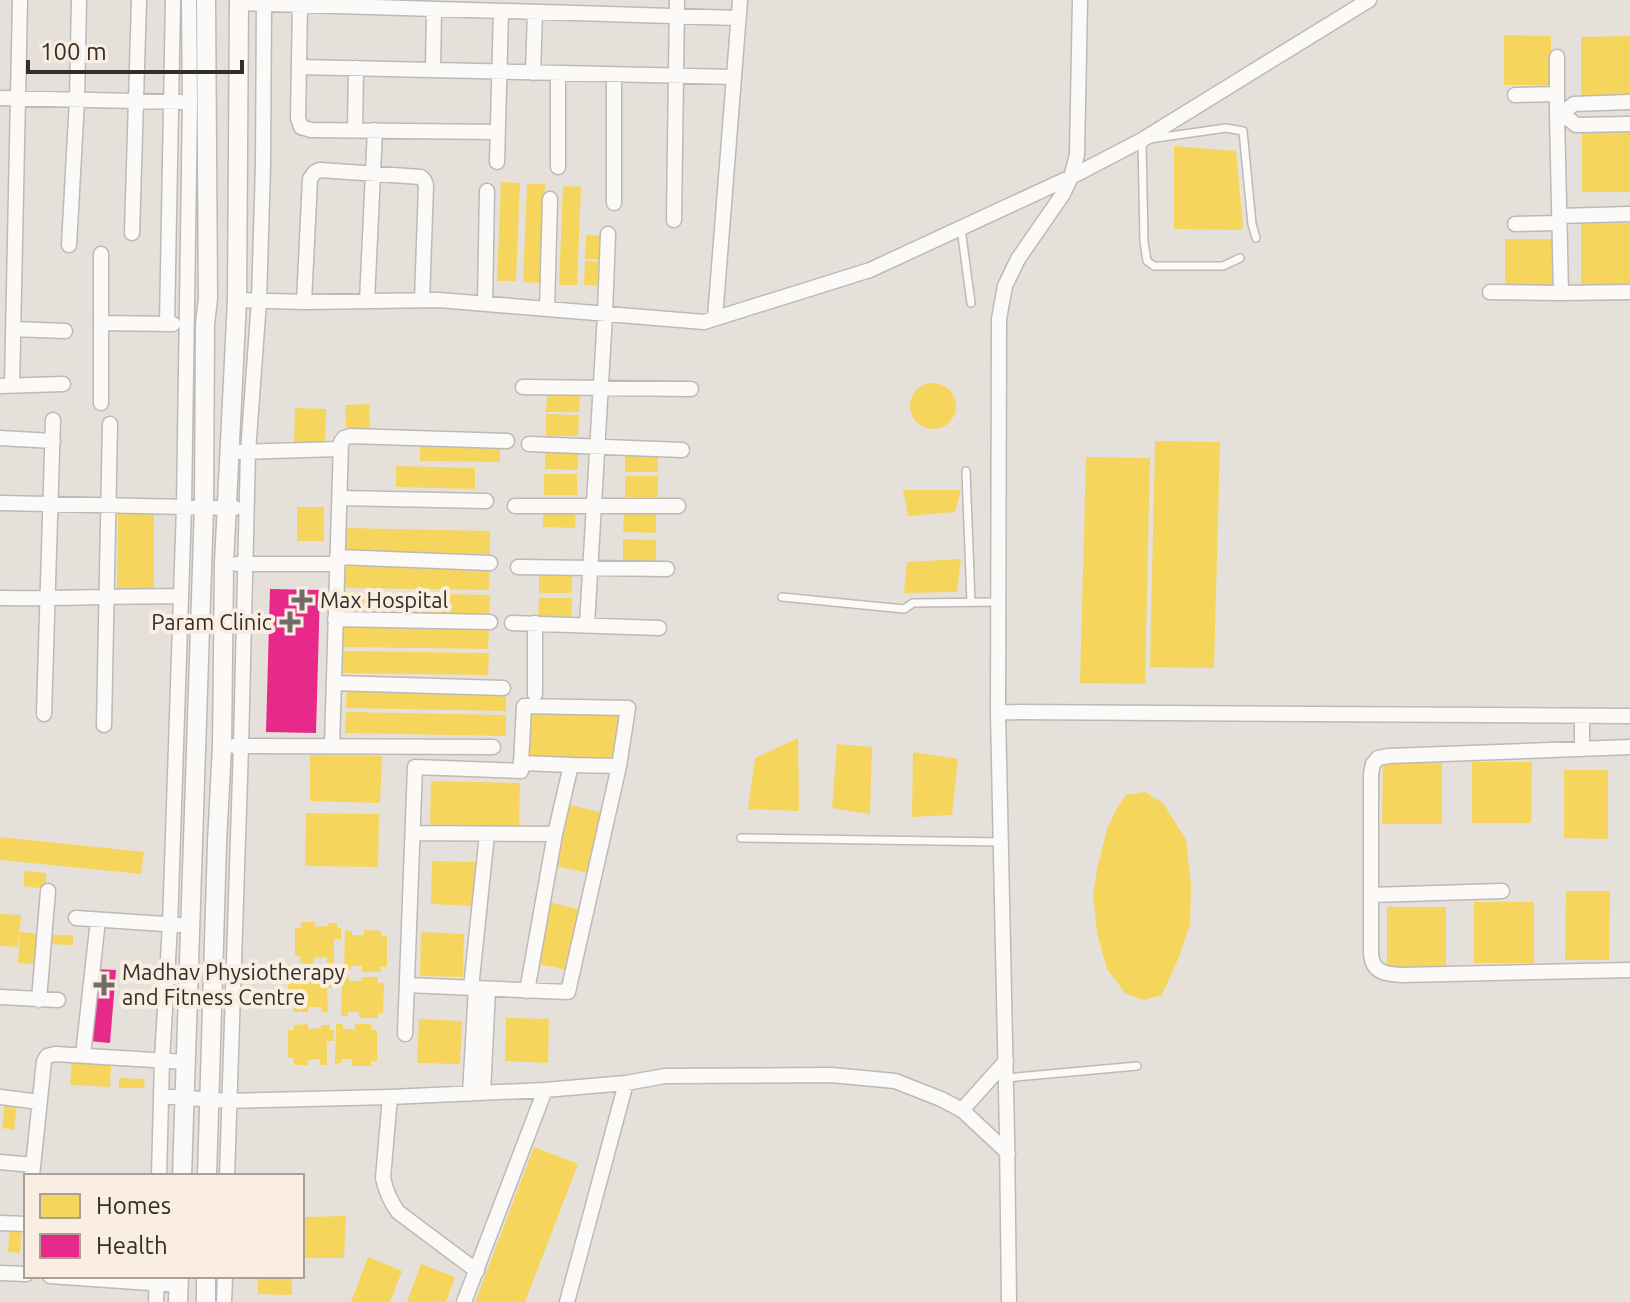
<svg xmlns="http://www.w3.org/2000/svg" width="1630" height="1302" font-family="Ubuntu,sans-serif">
<rect width="100%" height="100%" fill="#e6e0da"/>
<!-- homes -->
<path fill="#f6d55c" d="M1504 35 1551 36V85H1504Z
M1630 36V99H1581V37Z
M1630 129V192H1582V130Z
M1174 146 1236 151 1243 226 1241 230 1174 229Z
M501 182 520 183 516 281H497Z
M527 184H545L541 283 523 282Z
M563 186 581 187 577 285H559Z
M1581 223H1630V286H1581Z
M586 235 604 236 603 260 585 259Z
M1505 239H1552V289H1505Z
M585 261 603 262 602 286 584 285Z
M910 406a23 23 0 1 1 46 0a23 23 0 1 1-46 0Z
M547 390 580 391 579 412H546Z
M369 404 370 429H346L345 405Z
M295 408 326 409 325 444 294 443Z
M546 414 579 415 578 436H546Z
M420 440 500 441V462L420 461Z
M1155 441 1220 442 1214 668 1150 667Z
M545 448 578 449V470L545 469Z
M625 451H658V472H625Z
M1086 457 1150 458 1145 684 1080 683Z
M396 466 475 468V489L396 487Z
M544 474H577V495H544Z
M625 476H658V497H625Z
M903 490H961L955 512 908 516Z
M543 506 576 507 575 528 543 527Z
M297 507H324V541H297Z
M118 511 154 512V588H117Z
M624 511 656 512V533L623 532Z
M346 528 490 531V554L345 552Z
M623 539 656 540V561L623 560Z
M961 559 957 592 904 593 907 562Z
M345 564 490 567 489 590 345 588Z
M539 571 572 572V593H539Z
M345 592 490 595 489 618 345 615Z
M539 598H572L571 620 538 619Z
M343 625 489 629 488 649 343 647Z
M343 651 489 653 488 675 343 673Z
M347 686 506 689V711L346 708Z
M346 712 506 715V736L345 733Z
M529 712 618 714 617 758 528 756Z
M798 738 799 811 748 809 755 758Z
M837 744 872 747 870 814 832 808Z
M913 752 958 759 952 815 912 817Z
M310 755 382 756 380 803 310 801Z
M1472 762H1532L1531 823H1472Z
M1383 763H1442V824H1382Z
M1564 770H1608V839L1564 838Z
M431 781 520 783 519 827 430 825Z
M1145 792 1163 803 1186 840 1191 884 1190 924 1178 959 1162 995 1144 1000 1125 993 1107 969 1097 933 1093 894 1098 865 1107 829 1118 806 1126 795Z
M570 805 604 813 591 874 557 866Z
M306 813 379 814 378 867 305 866Z
M0 837 144 852 141 874 0 860Z
M432 861 475 862 473 906 431 904Z
M24 871 46 873V889L24 886Z
M1566 891H1610L1609 960H1565Z
M548 902 582 910 568 970 534 963Z
M1474 902H1534V963H1474Z
M1387 907H1446V968H1387Z
M0 914 21 915 18 947 0 946Z
M301 922H315V927L328 926V923H337V928H341V939H334V963H327V957L314 958 312 966 301 963 300 956H295V928H301Z
M345 930 352 931V935H364V930L381 931V936H387V967H380L381 972H362V966H351V970H344Z
M20 932 43 934 40 965 18 963Z
M421 932 464 934 463 977 420 976Z
M48 935H73V945L48 944Z
M294 972H308V976H322V972H330V978H334V988H327L328 1012H321V1007H308V1012H294V1005H288V977H294Z
M342 977H349V981H361L362 977H378V983H384L383 1013H378V1018H359V1012H348V1016H341Z
M506 1018 549 1019 548 1063 505 1061Z
M419 1019 462 1021 460 1064 417 1063Z
M308 1024V1029L321 1028V1025H330V1030H334V1041H327V1065H320V1059L307 1060 308 1065H294L293 1058H288V1030H294V1025Z
M336 1024H343V1029H355V1024H371V1030H377V1061H371V1066H352V1059H342V1063L335 1064Z
M72 1059 111 1061 110 1087 70 1085Z
M119 1078 145 1079 144 1088H119Z
M5 1103 17 1105 14 1130 2 1128Z
M534 1147 578 1164 525 1302H475Z
M346 1216 344 1258H303L305 1217Z
M10 1227 22 1228 20 1253 8 1252Z
M368 1257 402 1271 390 1302H351Z
M421 1264 455 1277 446 1302H407Z
M258 1276H292V1295L258 1294Z"/>
<!-- health -->
<path fill="#e7298a" d="M270 589 320 590 316 733 266 732Z
M94 969 116 970 110 1043 88 1041Z"/>
<g fill="none" stroke-linecap="round" stroke-linejoin="round">
<!-- lane casing -->
<g stroke="#beb9b4" stroke-width="10">
<path id="lane" d="M961 228 971 303
M1240 258 1223 266H1154L1147 261 1144 242 1142 140 1226 128 1243 131 1252 224 1256 238
M966 471 971 602
M782 597 904 609 913 603 998 602
M741 838 1001 842
M1006 1078 1137 1066"/>
</g>
<!-- street casing -->
<g stroke="#beb9b4" stroke-width="17">
<path id="street" d="M239 3 738 18
M300 5 298 118 301 127 311 130 498 132
M299 67 734 77
M433 70 434 9
M533 73 535 12
M1557 94V57
M1515 95 1557 94V114
M0 98 181 102
M1630 102 1574 104 1562 113 1557 114 1561 293 1630 292
M1562 113 1576 125 1630 124
M355 130 356 68
M497 162 501 11
M558 167V73
M614 203V74
M1559 216 1630 214
M674 220 677 0
M1515 224 1559 223
M132 233 139 0
M69 245 77 100 79 0
M1490 292 1561 293
M237 300 304 302 439 300 704 322 870 270 1071 177 1142 140 1369 0
M367 301 375 130
M304 302 310 179 315 172 320 170 421 177 424 180 426 185 422 300
M485 304 487 191
M547 309 550 199
M715 318 740 0
M101 323 173 324
M167 324 173 0
M13 329 65 331
M0 386 63 384
M12 386 20 0
M523 387 691 389
M101 403V254
M0 438 53 441
M529 444 682 450
M240 452 340 449
M340 498 486 501
M0 503 235 508
M515 506H678
M337 557 490 563
M237 564H337
M518 567 667 569
M0 598C60 599 120 596 181 596
M335 619 490 622
M512 623 659 628
M535 623V694
M587 625 605 314 608 234
M334 683 503 688
M998 712 1630 716
M44 714 53 420
M104 725 110 424
M234 746 493 747
M332 746 341 442 344 438 350 436 507 441
M1630 747 1389 756 1378 758 1373 764 1371 774V953C1372 973 1386 974 1402 975L1630 970
M1582 749V716
M413 833 555 834
M1371 895 1502 891
M76 918 179 925
M407 985 568 992 619 766
M471 988 487 834
M527 991 555 834 571 765 619 766 628 708 524 706 521 763 571 765
M0 997 58 1000
M39 1000 48 891
M405 1034 415 767 521 771V763
M83 1055 98 920
M483 1093 488 989
M470 1094 476 988
M161 1096 228 1101 390 1097 545 1090 626 1083 665 1076 831 1075 895 1081 941 1099 962 1110 1008 1153
M0 1097 40 1102
M390 1097 383 1178C386 1192 390 1201 398 1212L477 1271
M962 1110 1006 1061
M0 1162 33 1165
M32 1176 44 1061 47 1056 55 1054 186 1062
M159 1176 162 1060 170 925 184 507 190 102 189 0
M227 1176 241 746 248 452 259 301 263 165 264 0
M0 1223 26 1224
M0 1273 26 1274
M50 1276 179 1285
M156 1302 157 1276
M224 1302 225 1276
M464 1302 545 1090
M567 1302 626 1083
M1009 1302 1007 1135 998 712 999 319 1005 286 1018 259 1063 194 1071 177 1077 155 1080 0"/>
</g>
<!-- secondary casing -->
<g stroke="#beb9b4" stroke-width="21">
<path id="secondary" d="M182 1176 204 507 205 324 208 299 206 0
M207 1176 217 843 222 746 224 564 237 300 239 0
M178 1302 179 1276
M206 1302V1276"/>
</g>
<!-- lane -->
<use href="#lane" stroke="#fbfaf9" stroke-width="7"/>
<!-- street -->
<use href="#street" stroke="#fbfaf9" stroke-width="14"/>
<!-- secondary -->
<use href="#secondary" stroke="#fbfaf9" stroke-width="18"/>
</g>
<!-- markers -->
<g fill="#716c67" stroke="#f9eee1" stroke-width="3">
<path d="M298 588h8v8h8v8h-8v8h-8v-8h-8v-8h8z"/>
<path d="M286 610h8v8h8v8h-8v8h-8v-8h-8v-8h8z"/>
<path d="M100 973h8v8h8v8h-8v8h-8v-8h-8v-8h8z"/>
</g>
<g text-anchor="middle" stroke-width="8" stroke-linejoin="round" paint-order="stroke">
<!-- poi labels -->
<g font-size="22" fill="#322e29" stroke="#f9eee1" text-anchor="start">
<text x="320" y="608">Max Hospital</text>
<text x="272" y="630" text-anchor="end">Param Clinic</text>
<text x="122" y="980">Madhav Physiotherapy<tspan x="122" dy="25">and Fitness Centre</tspan></text>
</g>
</g>
<!-- legend -->
<rect x="24" y="1174" width="280" height="104" fill="#f9eee1" stroke="#a9a197" stroke-width="2"/>
<rect x="40" y="1194" width="40" height="24" fill="#f6d55c" stroke="#a9a197" stroke-width="2"/>
<text x="96" y="1214" font-size="24" fill="#322e29">Homes</text>
<rect x="40" y="1234" width="40" height="24" fill="#e7298a" stroke="#a9a197" stroke-width="2"/>
<text x="96" y="1254" font-size="24" fill="#322e29">Health</text>
<!-- scale -->
<path d="M28 60v12h214v-12" fill="none" stroke="#322e29" stroke-width="4"/>
<text x="40" y="60" font-size="24" fill="#322e29" stroke="#f9eee1" stroke-width="6" paint-order="stroke">100 m</text>
</svg>
